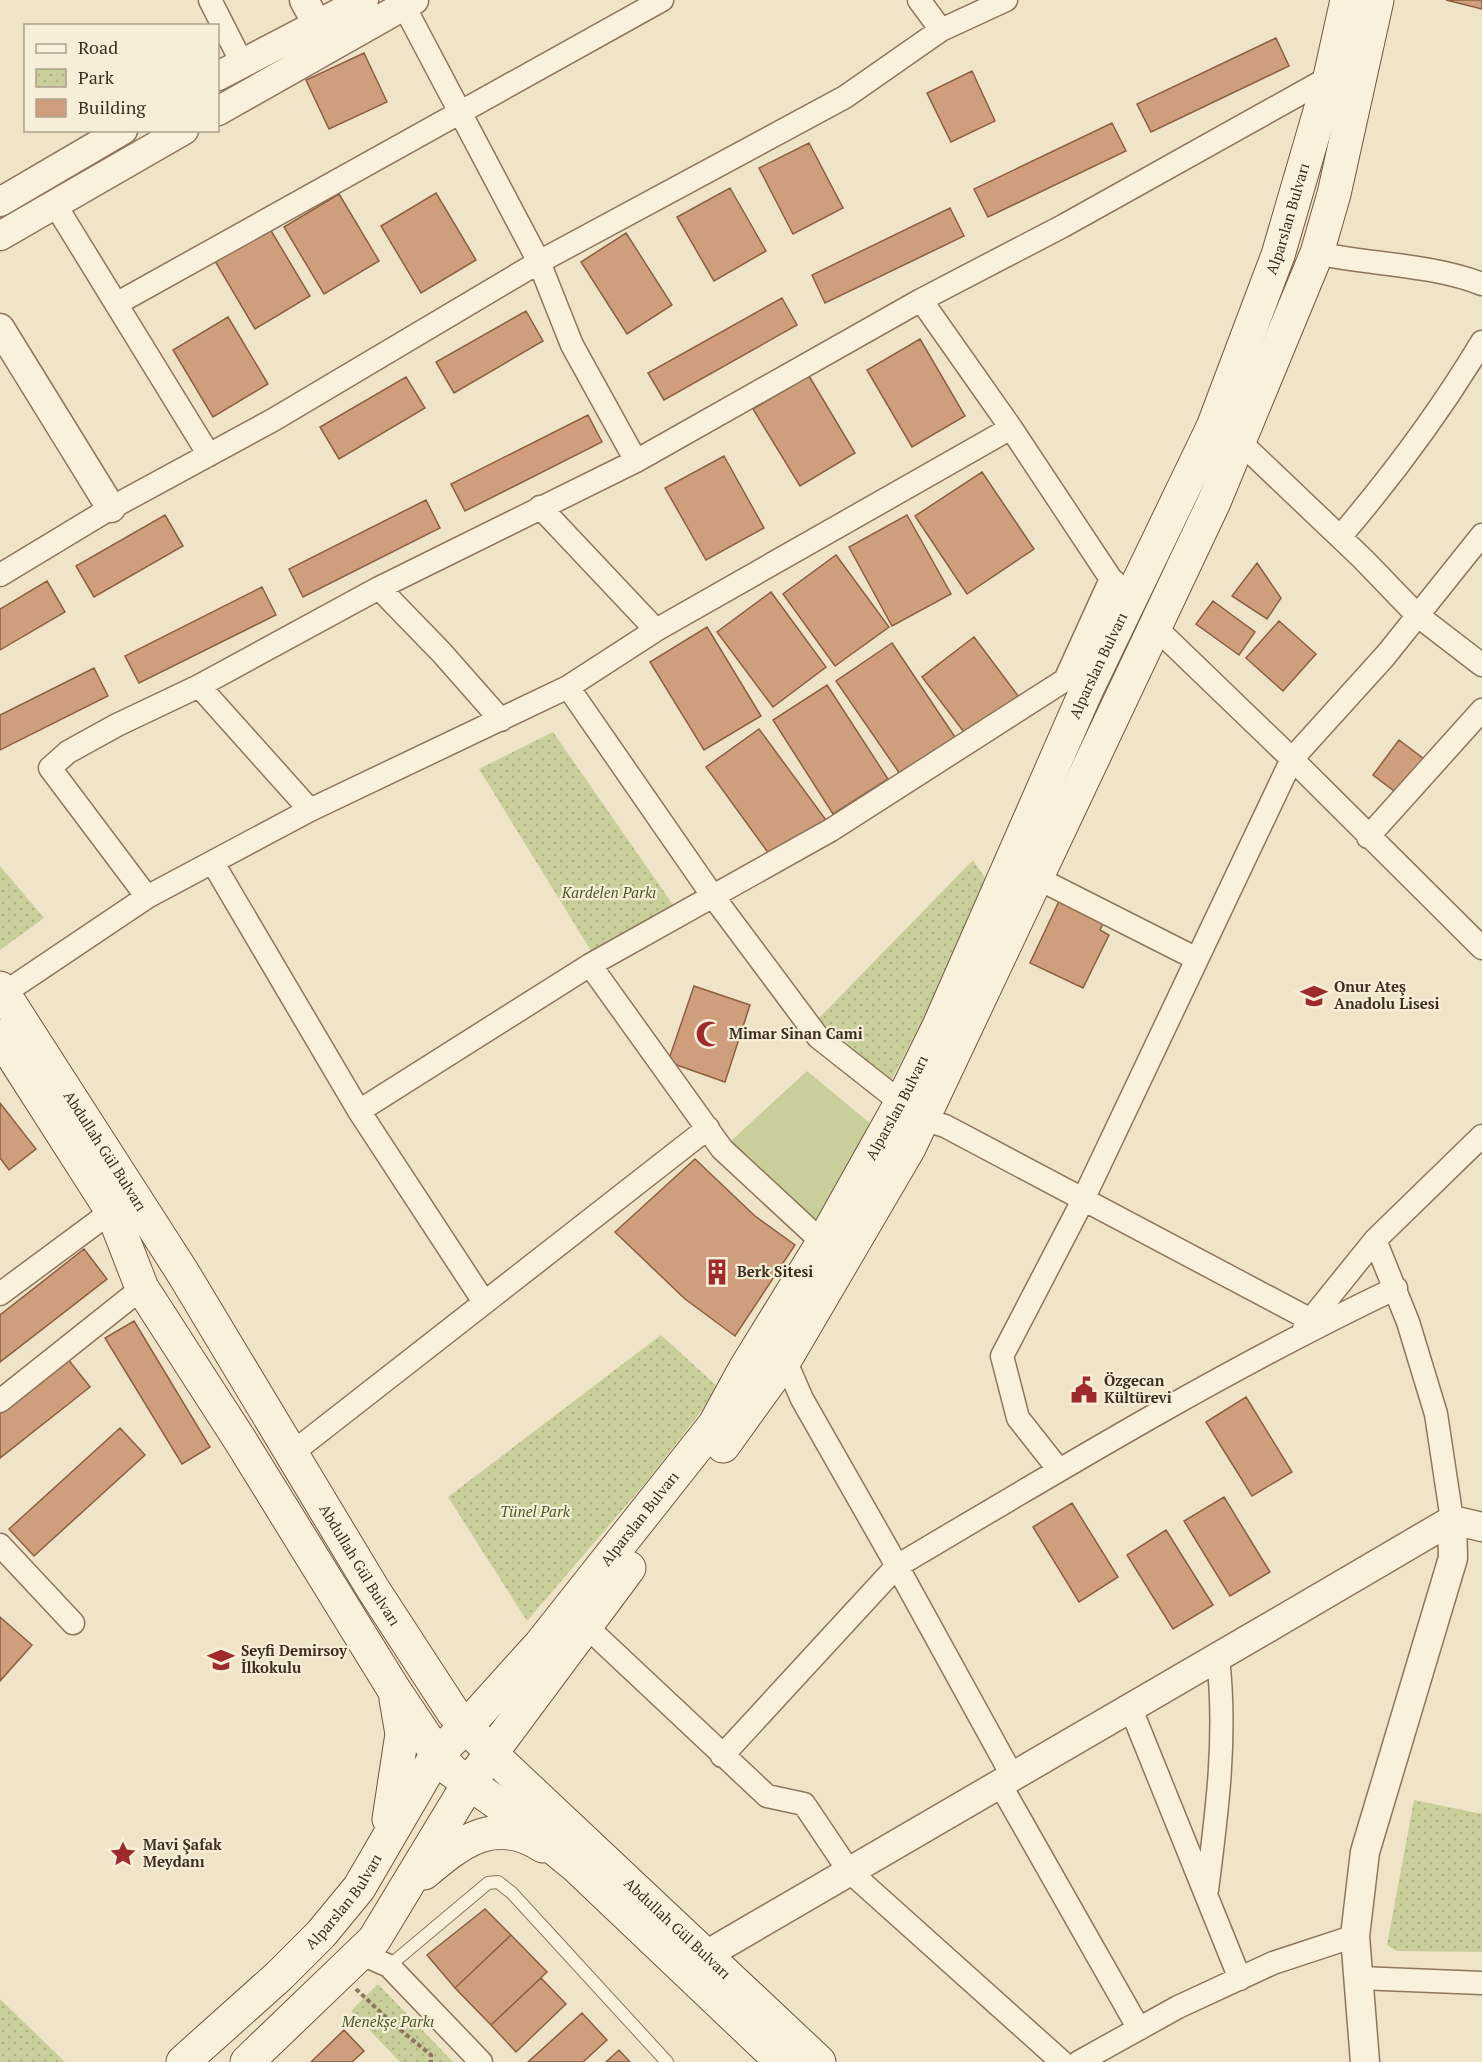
<svg xmlns="http://www.w3.org/2000/svg" width="1482" height="2062" font-family="'PT Serif',serif">
<defs>
<pattern id="park-dots" width="8" height="8" patternUnits="userSpaceOnUse" patternTransform="scale(1.5)"><rect width="8" height="8" fill="#c9cf9b"/><path d="M2 2h.1M6 6h.1" fill="none" stroke="#aeb285" stroke-width="1.8" stroke-linecap="round"/></pattern>
</defs>
<rect width="100%" height="100%" fill="#f0e4c8"/>
<!-- park -->
<path fill="url(#park-dots)" d="M553 732 676 909 596 959 479 769Z
M973 860 991 887 891 1081 818 1019Z
M0 866 44 918 0 950Z
M661 1335 719 1388 647 1481 527 1621 448 1497Z
M1414 1800 1482 1814V1952L1396 1951 1387 1945Z
M378 1984 453 2062H400L351 2011Z
M0 1999 65 2062H0Z"/>
<!-- garden -->
<path fill="#c9cf9b" d="M807 1071 877 1129 812 1232 722 1149Z"/>
<!-- building -->
<path fill="#cf9f7d" stroke="#8d5f41" stroke-width="1.5" d="M1446 0H1482V9Z
M1276 38 1289 66 1151 132 1137 104Z
M364 53 387 102 329 129 306 80Z
M972 71 995 121 951 142 927 93Z
M1112 123 1126 151 988 217 974 189Z
M809 143 843 208 793 234 759 168Z
M730 188 766 251 714 281 677 217Z
M436 193 476 260 421 293 381 226Z
M339 194 379 261 324 294 284 227Z
M950 208 964 236 825 303 812 275Z
M270 229 310 296 255 329 215 261Z
M626 233 672 305 627 334 581 262Z
M782 298 797 325 664 400 648 373Z
M526 311 543 341 454 393 436 362Z
M228 317 268 384 213 417 173 350Z
M920 339 965 416 912 447 867 370Z
M809 376 855 453 800 486 753 409Z
M406 377 425 408 339 459 320 427Z
M588 415 602 442 465 511 451 484Z
M724 456 764 528 706 560 665 488Z
M982 472 1034 549 967 594 915 516Z
M426 500 440 528 303 597 289 569Z
M165 515 183 546 94 597 76 566Z
M907 515 951 594 892 626 849 547Z
M836 555 889 627 835 666 783 594Z
M1257 563 1281 598 1267 619 1232 596Z
M47 581 65 612 0 650V609Z
M262 587 276 615 139 683 125 656Z
M771 592 826 667 773 707 717 632Z
M1213 601 1255 632 1239 655 1196 624Z
M1279 621 1316 654 1283 691 1246 658Z
M707 627 761 716 704 750 650 662Z
M974 637 1019 697 967 736 922 677Z
M892 643 955 737 900 774 836 681Z
M94 668 108 696 0 750V715Z
M827 685 888 779 833 814 773 720Z
M759 729 826 820 772 858 706 767Z
M1399 740 1424 759 1398 794 1373 775Z
M1061 897 1106 918 1100 930 1109 935 1083 988 1030 963Z
M694 986 750 1005 725 1082 668 1062Z
M0 1103 36 1149 9 1170 0 1158Z
M695 1159 755 1216 795 1245 735 1336 685 1299 615 1232Z
M84 1249 107 1279 0 1362V1315Z
M134 1321 210 1447 182 1464 105 1338Z
M67 1358 90 1387 0 1458V1411Z
M1246 1397 1292 1472 1252 1496 1206 1422Z
M120 1428 145 1455 34 1556 9 1529Z
M1224 1497 1270 1572 1230 1596 1184 1521Z
M1072 1503 1118 1577 1079 1602 1033 1527Z
M1166 1530 1213 1605 1173 1629 1127 1555Z
M0 1617 32 1645 0 1681Z
M485 1909 511 1935 455 1988 427 1955Z
M511 1935 547 1972 491 2025 455 1988Z
M541 1978 566 2004 516 2052 491 2025Z
M582 2013 607 2040 583 2062H528Z
M344 2030 364 2051 352 2062H311Z
M619 2050 630 2062H606Z"/>
<g fill="none" stroke-linecap="round" stroke-linejoin="round">
<!-- service casing -->
<g stroke="#8d765c" stroke-width="14">
<path id="service" d="M389 1966 488 1883 498 1882 512 1893 667 2062"/>
</g>
<!-- minor casing -->
<g stroke="#8d765c" stroke-width="25">
<path id="minor" d="M210 0 242 63
M919 0 941 30
M404 6 539 262 572 345 636 461
M56 206 209 455
M1317 253C1371 265 1431 264 1482 284
M921 300 1011 428 1111 579 1122 588
M116 304 662 0
M1239 441 1363 559 1417 615 1482 665
M1482 535 1386 655 1292 759 1482 948
M1340 537C1393 475 1440 412 1482 342
M0 575 111 508 273 420 539 262 845 97 941 30 1006 0
M379 588 442 653 501 720
M656 630 1011 428
M199 686 310 810
M568 687 712 895 818 1037 922 1119 945 1126 1311 1320
M1368 837 1482 710
M213 863 359 1111 484 1302
M1037 878 1197 959
M147 897 50 768 68 752 117 725 199 686 379 588 636 461 921 300 1063 226 1330 77
M4 993 147 897 310 810 568 687 656 630 540 507
M359 1111 590 965
M1375 1240 1408 1322 1436 1414 1452 1520
M832 1251 722 1149 590 965 831 830 1065 680 1111 579
M0 1294 112 1211
M1304 1328 1375 1240 1482 1136
M785 1360 802 1399 897 1566C1061 1469 1224 1370 1396 1288
M0 1401 142 1288
M292 1453 708 1128
M1059 1470 1018 1418 1002 1356 1080 1206 1292 759 1156 628
M0 1545 73 1623
M587 1627 767 1796 804 1804 849 1871 1062 2062
M1131 1709 1240 1979
M722 1756 897 1566 1013 1777
M1000 1784 1139 2029
M1207 1890C1217 1813 1227 1736 1218 1658
M362 1954 389 1966 481 2062
M1359 1978 1482 1983
M1079 2062 1178 2007 1273 1963 1355 1936"/>
</g>
<!-- tertiary casing -->
<g stroke="#8d765c" stroke-width="31">
<path id="tertiary" d="M304 0 317 24
M218 76 364 0
M218 111 414 0
M0 202 123 130
M0 236 184 130
M0 328 111 508
M706 1955C955 1810 1204 1666 1452 1520L1482 1527
M1365 2062 1355 1936 1365 1852 1453 1558 1452 1520"/>
</g>
<!-- secondary casing -->
<g stroke="#6f573f" stroke-width="35">
<g id="secondary">
<path id="s1" d="M0 988 183 1273 373 1589 453 1712 500 1762 819 2062"/>
<path d="M0 1036 112 1211 142 1288 240 1440 393 1688 437 1754 452 1771 510 1812 577 1867 782 2062"/>
<path d="M723 1446 785 1360 909 1148 1214 502 1317 253 1334 194 1377 0"/>
<path d="M389 1819 402 1734 396 1699"/>
<path d="M424 1873C461 1842 494 1815 543 1846"/>
<path id="s2" d="M183 2062 279 1976 321 1934 359 1888 437 1754 466 1727 540 1645 715 1424 745 1369 822 1244 901 1103 939 1026 1086 691 1213 427 1278 255 1330 77 1347 0"/>
<path d="M247 2062 374 1940 469 1783 629 1568"/>
</g>
</g>
<!-- path -->
<path stroke="#8d765c" stroke-width="4" stroke-dasharray="4.5 3" stroke-linecap="butt" d="M356 1989 391 2022 431 2055V2062"/>
<!-- service -->
<use href="#service" stroke="#faf1dc" stroke-width="12"/>
<!-- minor -->
<use href="#minor" stroke="#faf1dc" stroke-width="22"/>
<!-- tertiary -->
<use href="#tertiary" stroke="#faf1dc" stroke-width="28"/>
<!-- secondary -->
<use href="#secondary" stroke="#faf1dc" stroke-width="33"/>
</g>
<!-- icons -->
<defs>
<g id="school-bare" transform="scale(2.07)"><path d="M0-5L7-2L0 1L-7-2ZM-4 1L0 2.5L4 1V4Q0 6-4 4Z" fill="#9e2a2b" stroke="#f7eed8" stroke-width="2.5" paint-order="stroke"/></g>
<g id="mosque-bare" transform="scale(2.07)"><path d="M3.5-4.9A6 6 0 1 0 3.5 4.9A5 5 0 1 1 3.5-4.9Z" fill="#9e2a2b" stroke="#f7eed8" stroke-width="2.5" paint-order="stroke"/></g>
<g id="building-bare" transform="scale(2.07)"><path d="M-4-6H4V6H1V3H-1V6H-4ZM-2.5-4.3h1.7v1.8h-1.7ZM.8-4.3h1.7v1.8H.8ZM-2.5-1h1.7V.8h-1.7ZM.8-1h1.7V.8H.8Z" fill="#9e2a2b" stroke="#f7eed8" stroke-width="2.5" paint-order="stroke"/></g>
<g id="civic-bare" transform="scale(2.07)"><path d="M-.6-6.5H3V-4.5H.6V-3L4-1V1h2V6H-6V1h2V-1L-.6-3ZM-1.2 2.5V6h2.4V2.5Z" fill="#9e2a2b" stroke="#f7eed8" stroke-width="2.5" paint-order="stroke"/></g>
<g id="sight-bare" transform="scale(2.07)"><path d="M0-6L1.8-2.2L6-1.7L2.9 1.2L3.7 5.4L0 3.3L-3.7 5.4L-2.9 1.2L-6-1.7L-1.8-2.2Z" fill="#9e2a2b" stroke="#f7eed8" stroke-width="2.5" paint-order="stroke"/></g>
</defs>
<g fill-rule="evenodd">
<use href="#school-bare" x="1314" y="996"/>
<use href="#mosque-bare" x="709" y="1034"/>
<use href="#building-bare" x="717" y="1272"/>
<use href="#civic-bare" x="1084" y="1390"/>
<use href="#school-bare" x="221" y="1660"/>
<use href="#sight-bare" x="123" y="1854"/>
</g>
<g text-anchor="middle" stroke-width="4.5" stroke-linejoin="round" paint-order="stroke">
<!-- street labels -->
<g font-size="15" fill="#3d2e20" stroke="#f7eed8">
<text dy="5" stroke="none"><textPath href="#s2" startOffset="2172">Alparslan Bulvarı</textPath></text>
<text dy="5" stroke="none"><textPath href="#s2" startOffset="1686">Alparslan Bulvarı</textPath></text>
<text dy="5" stroke="none"><textPath href="#s2" startOffset="1200">Alparslan Bulvarı</textPath></text>
<text dy="5" stroke="none"><textPath href="#s1" startOffset="194">Abdullah Gül Bulvarı</textPath></text>
<text dy="5" stroke="none"><textPath href="#s2" startOffset="714">Alparslan Bulvarı</textPath></text>
<text dy="5" stroke="none"><textPath href="#s1" startOffset="680">Abdullah Gül Bulvarı</textPath></text>
<text dy="5" stroke="none"><textPath href="#s2" startOffset="228">Alparslan Bulvarı</textPath></text>
<text dy="5" stroke="none"><textPath href="#s1" startOffset="1166">Abdullah Gül Bulvarı</textPath></text>
</g>
<!-- park labels -->
<g font-size="15" font-style="italic" fill="#4d5a26" stroke="#f7eed8">
<text x="609" y="898">Kardelen Parkı</text>
<text x="535" y="1517">Tünel Park</text>
<text x="388" y="2027">Menekşe Parkı</text>
</g>
<!-- poi labels -->
<g font-size="15" font-weight="bold" fill="#3d2e20" stroke="#f7eed8" text-anchor="start">
<text x="1334" y="992">Onur Ateş<tspan x="1334" dy="17">Anadolu Lisesi</tspan></text>
<text x="729" y="1039">Mimar Sinan Cami</text>
<text x="737" y="1277">Berk Sitesi</text>
<text x="1104" y="1386">Özgecan<tspan x="1104" dy="17">Kültürevi</tspan></text>
<text x="241" y="1656">Seyfi Demirsoy<tspan x="241" dy="17">İlkokulu</tspan></text>
<text x="143" y="1850">Mavi Şafak<tspan x="143" dy="17">Meydanı</tspan></text>
</g>
</g>
<!-- legend -->
<rect x="24" y="24" width="195" height="108" fill="#f7eed8" stroke="#ada18e" stroke-width="1.5"/>
<rect x="36" y="44" width="30" height="9" fill="#faf1dc" stroke="#ada18e" stroke-width="1.5"/>
<text x="78" y="54" font-size="18" fill="#3d2e20">Road</text>
<rect x="36" y="69" width="30" height="18" fill="url(#park-dots)" stroke="#ada18e" stroke-width="1.5"/>
<text x="78" y="84" font-size="18" fill="#3d2e20">Park</text>
<rect x="36" y="99" width="30" height="18" fill="#cf9f7d" stroke="#ada18e" stroke-width="1.5"/>
<text x="78" y="114" font-size="18" fill="#3d2e20">Building</text>
</svg>
